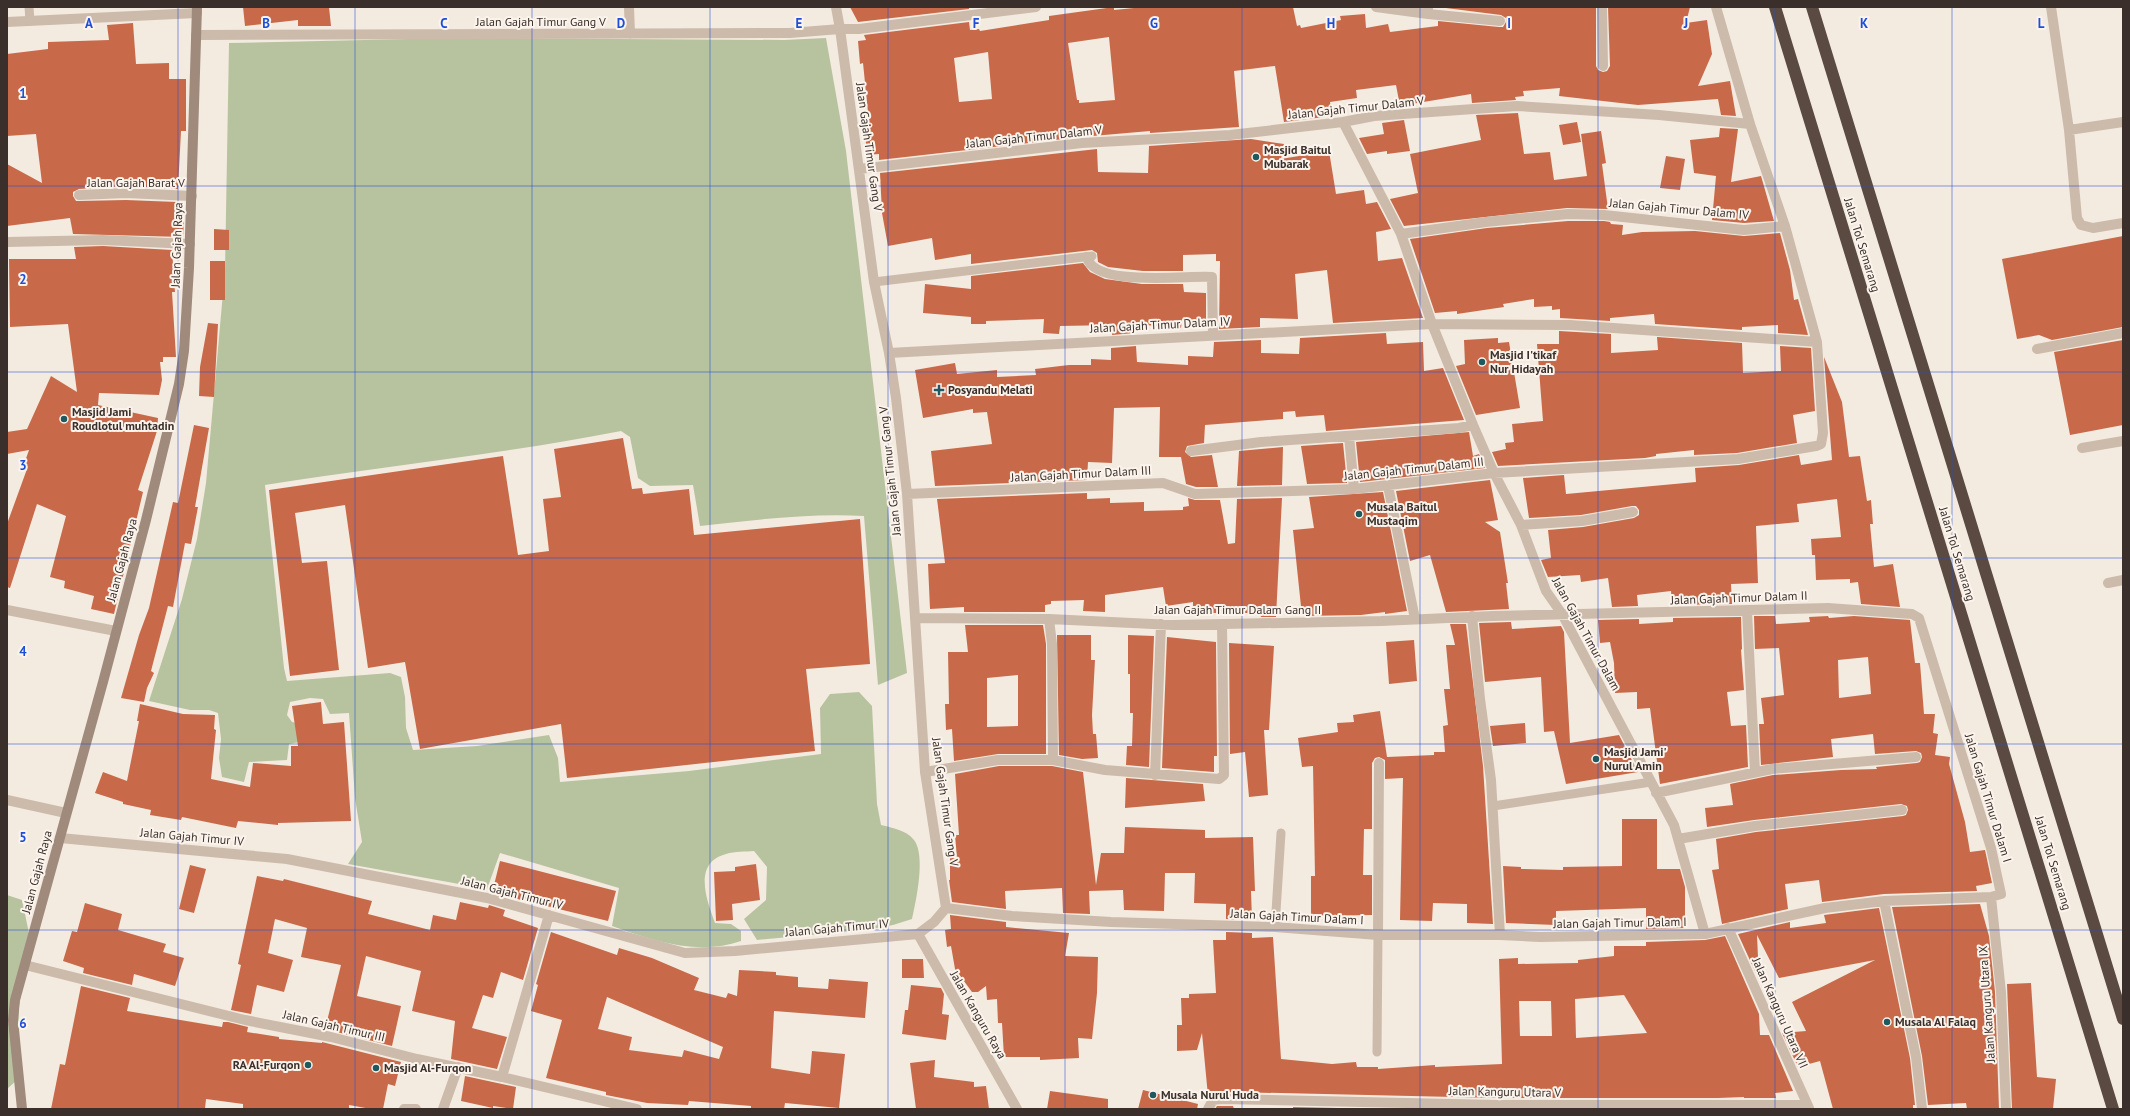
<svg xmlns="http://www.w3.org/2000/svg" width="2130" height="1116" font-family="'PT Sans',sans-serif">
<rect width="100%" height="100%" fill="#f4ebe0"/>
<!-- green -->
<path fill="#b7c39f" d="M453 38 784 40 826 38 846 151 907 673 878 685 864 516C809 513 755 520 700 526L693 485 650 486 638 478 630 437 621 431C504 454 384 466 265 485L284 668 287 681 390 673 401 677 405 697 406 728 413 750 477 746 549 735 558 758 560 782 689 771 821 754 820 708 830 694 859 692 872 706 877 804 881 825C893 828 906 830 914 840 926 855 916 901 912 919L893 925 866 930 757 940 744 919 766 900 767 867 754 851C746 852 735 851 726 854 692 863 707 901 715 923L731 924 741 931V941C699 956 653 941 612 926L619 888 500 853 487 889 348 864 362 842 355 798 349 713 330 714 323 699 310 698 290 702 287 715 292 722 301 724 310 740 289 744 287 760 249 762 244 782 222 777 219 758 221 739 218 713 209 710H190L149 701 182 599 197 539 206 483 225 270 229 43Z
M7 895 22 900 30 938 19 1006 17 1080 7 1089Z"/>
<!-- building -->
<path fill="#c86a4a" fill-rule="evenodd" d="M243 7H329L331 26H298V20L245 26Z
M850 7H969V9L858 22Z
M1114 7V10L1144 7H1293L1297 26 1300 25 1301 28 1341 20 1340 16 1365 14 1366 28 1388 24 1390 32 1438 26V21L1499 27H1503L1506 22V18L1501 15 1438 7H1596V66L1598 70 1603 72 1607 71 1610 66 1608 7H1690L1686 23 1707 20 1712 54 1698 86 1730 81 1736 116 1721 115 1718 99 1638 105 1559 96 1560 88 1523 91 1524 96 1515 97 1516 100 1472 103 1471 94 1400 106 1396 85 1356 90 1357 98 1330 102 1332 116 1284 122 1275 66 1234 71 1239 127 1150 133V131L1081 137 879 160V154L867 155 864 122H869L863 63 860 64 858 41 866 40 864 35 969 22 970 30 979 29 980 31 1049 20V16ZM1109 37 1115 100 1079 103V100H1077L1068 43ZM988 52 992 99 959 102 954 58Z
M133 23 136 64 169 63V79H186V131H181L178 189 126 186 79 189 73 192V196L76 201H79L126 200 177 202 176 221H184L183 237 73 234 70 218 7 226V164L42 183 36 134 7 136V54L48 49V42L109 40 107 25Z
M1518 113 1524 154 1550 152 1554 180 1587 176 1581 134 1601 131 1606 163 1602 164 1608 209 1567 208 1404 226 1390 199 1418 193 1410 154 1481 140 1476 115Z
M1404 120 1410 151 1387 154V151L1367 154 1359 138 1384 134 1382 123Z
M1577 122 1581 142 1563 145 1559 125Z
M1720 128 1738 129 1731 182 1761 176 1774 221 1744 223 1712 220 1716 176 1694 173 1690 140 1719 137Z
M1251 139 1284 144 1281 159 1329 151 1336 194 1364 190 1366 204 1377 202 1391 229 1376 232 1378 261 1402 258 1423 318 1333 323 1327 270 1295 274 1298 319 1260 318V327L1219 329 1220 261H1216V254L1183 255V271H1143L1108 267 1098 262 1097 253 1092 250 971 264V254L935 260 932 238 888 246 882 213 880 173 1097 149 1098 172 1148 173 1149 146Z
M1666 156 1685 159 1680 190 1660 188Z
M1568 221H1604L1610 222 1611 224 1623 225 1622 235 1642 232 1695 231 1744 236 1780 233 1790 270 1794 300 1798 299 1808 335 1778 333V325L1742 327V330L1655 324 1654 314 1610 318V321L1560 318V309L1552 310V306L1534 307V299L1503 304 1504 307 1457 314V311L1435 313 1410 239 1487 228Z
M214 229 229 230V250H214Z
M2123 236V327L2052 340 2039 335 2017 339 2002 259Z
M103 246 172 250 175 292H172L176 357H163V362H160L162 380 159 395 99 393 98 405 158 418 157 431 138 490 143 492 114 614 91 609 94 596 64 588 65 581 50 577 66 516 37 504 10 588 7 587V524L27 469 23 467 29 450 7 454V432L27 429 51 376 77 392 68 324 10 327 9 259H76L74 247Z
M210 261H225V300H210Z
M1083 263 1090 272 1105 279 1142 284H1183L1184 292 1206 293V321L1182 319 1181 328 1133 324 1134 333 1112 335 1113 325 1060 326 1059 334 1043 333 1044 319 986 321V324H971V317L923 313 925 284 971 289V276Z
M208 323 218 324 214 397 199 396 200 367Z
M1559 331 1611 334V353L1658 350 1657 337 1742 343 1743 373 1781 371 1780 346 1811 348 1815 411 1793 415 1797 443 1737 453 1694 455V450L1656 454V456L1645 458 1498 466 1492 452 1506 449 1505 443 1514 442 1512 424 1543 421 1537 344H1559Z
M1386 333 1387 344 1423 342 1424 371 1443 368 1464 420 1326 431 1324 415 1296 417 1295 411 1283 412V419L1205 425 1204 443 1187 446 1185 452 1191 457 1212 455 1218 487H1196L1186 484 1181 457H1159L1160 407 1114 408 1112 463 1088 462 1087 480 935 486 931 451 992 444 987 412 973 413V409L923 418 915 370 955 363 957 374 997 370V377L1036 375 1035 369 1069 365H1091V359L1111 360V348L1136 346 1137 362 1188 365V356L1213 357 1214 342 1261 340V353L1299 354 1300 338Z
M1498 338V343L1509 342 1520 408 1476 415 1456 366 1465 364 1464 340Z
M2123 340V425L2070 435 2054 352Z
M1824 357 1842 402 1849 457 1860 456 1867 501 1871 500 1873 524H1870L1874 567 1893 564 1900 607 1861 604 1858 582 1850 583V579L1816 580 1815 555H1812L1811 539 1841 537 1837 499 1797 504 1799 522 1756 526 1758 583 1731 584 1732 604 1672 605 1671 591 1637 595 1638 606 1612 607 1608 578 1581 582 1580 575 1548 577 1541 560 1551 558 1548 530 1583 527 1634 518 1639 515V510L1636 506H1632L1581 515 1529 518 1523 478 1564 475 1566 494 1696 482 1695 468 1739 465 1799 455 1801 465 1832 460Z
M194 425 209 428 195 507H198L191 544 185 543 173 607 168 606 151 671 154 673 147 688 144 702 121 698 139 635 149 608 173 502 178 503Z
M1469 432 1473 456 1479 454 1485 468 1360 482 1356 442Z
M623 438 632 489 642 488 643 494 689 489 694 535 860 519 870 664 806 669 815 751 567 778 561 724 420 749 405 662 368 668 345 505 295 513 302 563 327 561 339 670 290 676 269 490 503 456 518 555 549 551 543 499 561 497 554 449Z
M1343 443 1347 483 1307 484 1301 446Z
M1283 447 1282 485 1237 486 1239 451Z
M1490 480 1498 520 1485 522 1500 532 1508 583H1506L1509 609 1446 612 1430 555 1410 561 1396 491Z
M1383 492 1407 611 1385 614V612L1361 615 1302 616 1293 530 1314 528 1309 497Z
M1087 493V499L1110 498V503L1144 502V511L1183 510V507L1189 506 1188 498 1195 500H1220L1228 544 1235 543 1237 499 1282 498 1276 617H1261L1260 613H1201V606H1193V602L1166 606 1163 587 1105 595V612L1083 611 1084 600 1051 601V604L1045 605V612H964V607L930 609 928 564 945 563 937 499Z
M1754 616H1775L1776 624 1810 622 1809 617 1828 616 1829 618 1854 616 1910 620 1915 663H1920L1924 714H1935L1933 733 1938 734 1935 755 1950 757 1949 764 1965 822 1970 852 1985 850 1992 883 1976 886 1977 891 1884 894 1822 902 1819 880 1785 884 1788 909 1722 924 1712 870 1719 869 1716 839 1756 832 1903 816 1906 815 1908 810 1907 806 1901 804 1754 820 1707 827 1705 808 1733 805 1730 784 1773 775 1841 770 1877 769 1876 767 1917 763 1920 762 1922 757 1921 753 1916 751 1875 754 1873 734 1831 739 1833 757 1761 765 1759 724H1764L1761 698 1784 695 1779 648 1755 649ZM1868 657 1871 694 1839 698 1838 660Z
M1741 617 1742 649 1741 650 1744 690 1727 692 1731 726 1746 725 1748 767 1660 784 1650 708 1637 709V692L1615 693 1614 663 1610 642 1600 643 1598 620 1639 619V624L1673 622V618Z
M1511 622 1512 629 1561 626 1564 632 1570 743 1619 735 1638 772 1566 784 1554 731 1544 732 1541 677 1485 682 1479 623Z
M1450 624H1466L1483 766 1493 924 1467 923V904L1433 903 1432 921 1400 920 1403 778 1385 779V760L1379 757 1375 758 1372 763V829H1364L1363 875H1372V915L1311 916V876H1315L1313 766 1302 767 1298 738 1338 732 1337 723 1354 722 1353 715 1380 711 1387 757 1434 755V752H1445L1443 726 1448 725 1444 689H1450L1446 645H1455Z
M965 625H1043L1046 644V754H998L954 761 952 729 946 730 945 704H949L948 652H968ZM1018 675V726L987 727V678Z
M1057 635H1091V660H1095L1092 715 1093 734H1096L1098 758 1082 759 1059 755Z
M1128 635 1154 636 1149 767 1126 765 1127 746H1132L1133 713H1130V674H1128Z
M1167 637 1216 642 1217 756H1214V772L1162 768Z
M1414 640 1417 681 1389 684 1386 642Z
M1229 643 1274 646 1269 730H1264L1268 795 1249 797 1245 752 1230 754Z
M321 702 323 724 344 722 351 821 278 823V825L238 821 236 828 182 817 181 820 150 815 151 810 123 804V802L95 793 103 772 127 781 139 721H137L140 704 183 714 215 715 214 729 216 730 211 779 250 787 253 763 291 766V746H298L292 706Z
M1525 723 1526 743 1493 746 1490 726Z
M999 766H1052L1083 772 1096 885 1101 853H1124L1125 827 1205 830V838L1253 837 1255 891H1251L1252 920 1226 919V904L1194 903 1195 873H1165L1164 911 1124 910 1123 890 1089 891 1090 914 1063 913 1062 888 1005 891 1006 909 952 902 949 880H950V858H957L955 835H959L955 774Z
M1126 778 1203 784 1205 801 1125 808Z
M1622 819H1657V869H1680L1685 887V928L1646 929V908L1556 911V925L1506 923 1503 866 1521 867V869L1563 870V867L1622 866Z
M500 861 616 891 608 921 492 893Z
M756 864 760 900 732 904 733 920 716 921 714 872 735 871V867Z
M190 865 206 869 194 913 179 909Z
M257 876 283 881 284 879 372 901 368 914 430 930 433 915 456 920 460 902 488 908 489 905 505 910 503 916 538 928 523 980 501 972 493 998 483 995 472 1028 507 1037 497 1069 451 1059 455 1021 412 1011 421 971 366 956 357 996 401 1006 392 1046 325 1029 341 965 301 957 307 928 275 919 268 953 293 960 284 992 257 985 251 1014 231 1010 241 965 238 964Z
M85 903 122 914 118 930 166 944 163 952 184 958 175 986 134 974 132 985 83 973 84 968 63 961 72 931 77 932Z
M1980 904 1989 936 1995 992 1999 1109H1967L1966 1103 1928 1105 1922 1056 1892 907Z
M1879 908 1910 1058 1915 1105H1913V1109H1833L1820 1061 1798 1067 1782 1033 1806 1031 1792 1002 1875 960 1779 978 1757 935 1759 980 1738 934 1790 922V928L1826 923 1824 915Z
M950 915 1006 922V927L1069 933 1065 956 1098 957 1097 993 1092 1039 1078 1038 1079 1058 1040 1060V1057H1004L1002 1023H998L997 999 987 1000 986 986 978 992H972L955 969 951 946 947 947 945 930 951 929Z
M551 932 617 955 619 948 652 958 699 978 694 990 726 998 728 993 737 996 739 970 776 972V975L798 977V987L828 989 829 979 868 982 865 1018 774 1011 771 1068 810 1074 812 1051 845 1054 839 1108 785 1103 784 1109H751V1106L689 1101 688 1105 647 1103 606 1095V1092L546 1078 562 1020 531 1011 538 985 536 984ZM607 997 723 1047 719 1059 684 1050 682 1057 629 1050 632 1037 598 1029Z
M1226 932 1252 933V938L1273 937 1281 1059 1332 1064 1356 1062 1357 1067H1378V1069L1435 1065V1067L1502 1064 1499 959 1518 958V964L1578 963V960L1614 956V946H1646V942L1705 940 1725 936 1759 1014 1760 1035H1769L1793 1091 1775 1093 1776 1098H1744V1097L1718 1098H1498L1232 1092 1212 1094 1208 1096 1202 1033 1197 1050 1177 1051V1025H1182L1181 998H1189V994L1216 993 1213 940H1226ZM1624 995 1647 1033 1576 1038 1575 999ZM1519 1001H1551L1552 1036H1520Z
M902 959H923L924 978H902Z
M2031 983 2037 1077 2056 1079 2053 1109H2012L2007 984Z
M911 985 941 988 944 994 942 1014 949 1015 946 1040 902 1034 905 1010H908Z
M81 986 130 998 127 1011 222 1027 223 1022H228L248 1027 247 1032 279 1037V1039L322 1043V1042L401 1062 395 1086 388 1084 383 1109H371L349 1105V1109H243V1104L206 1099 205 1109H51L60 1064 65 1065Z
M935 1060 934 1077 974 1082V1087L986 1086 989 1109H916L910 1063Z
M465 1076 516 1087 513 1109 493 1106V1108L461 1101Z
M1143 1090 1198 1104 1197 1109H1138Z
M1050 1091 1108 1099V1109H1047Z
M1217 1106H1233L1234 1109H1215Z
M1293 1107 1383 1109H1293Z"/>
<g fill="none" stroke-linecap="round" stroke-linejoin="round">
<!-- lane -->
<path stroke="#ccbbab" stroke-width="9" d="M29 7 30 21
M874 282 1092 256
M1493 806 1651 782
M1275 927 1281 833
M1377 1052 1378 935"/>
<!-- street -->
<path stroke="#ccbbab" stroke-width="10" d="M629 7 630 34
M836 7 840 29H859L1036 7
M1376 7 1428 14V7
M1602 7 1603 66
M1716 7 1750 124
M2051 7 2069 130 2077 218 2081 225 2093 228 2123 223
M1428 14 1500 21
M7 22 197 13
M196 35 790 33 840 29 874 282 889 353 896 398 907 494 925 772 946 908
M1343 122 1401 234 1432 324 1473 425 1494 473 1521 525 1546 591 1562 614 1674 825 1705 934
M2069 130 2123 122
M859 169 1082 143 1230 135 1343 122 1374 116 1517 106 1659 115 1750 124 1785 226 1817 342 1823 433 1821 444 1816 446 1738 459 1494 473 1354 489 1195 494 1163 483 907 494
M79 195 126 193 192 196
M1401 234 1486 222 1568 214 1604 215 1744 230 1785 226
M7 242 103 240 190 244
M1087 257C1094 288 1187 275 1212 277L1213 335
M2037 349 2123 333
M889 353 1432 324 1570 325 1817 342
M1349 436 1354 489
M2082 448 2123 441
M1191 451 1261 442 1459 428 1473 425
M1388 486 1415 619
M1521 525 1582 521 1633 512
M2108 583 2123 580
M7 610 116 631
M1747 611 1755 772
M1472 616 1480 699 1491 780 1500 935
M915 618 1049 619 1173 625 1381 621 1493 616 1828 608 1912 614 1919 618 1991 848 2001 894 1991 897 1884 901 1825 908 1705 934 1540 937 1500 935H1378L1275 927 1111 922 1012 916 946 908
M1053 760 1105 770 1219 779 1224 775 1222 624
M925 772 998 760H1053L1052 644 1049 619
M1155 775 1161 624
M1656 793 1772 769 1916 757
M7 800 66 813
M60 838 287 859 487 898 685 953 735 951 918 934 934 922 946 908
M1678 839 1755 826 1902 810
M1991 897 2001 992 2006 1109
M1884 901 1916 1057 1922 1109
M1728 928 1809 1108
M918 934 1017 1109
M1378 935 1379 763
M25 965 245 1020 331 1037 417 1059 502 1077 637 1109
M502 1077 549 915
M404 1109H416
M443 1109 458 1067
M1208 1109 1213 1100 1221 1099 1498 1105H1807"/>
<!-- secondary -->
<path stroke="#a08a7c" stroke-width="10" d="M22 1109 13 1020 15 1000 103 682 146 520 179 384 184 351 189 268 197 7"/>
<!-- highway -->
<path stroke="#5b4a41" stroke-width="12" d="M1775 7 2113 1109
M1812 7 2123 1019"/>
</g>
<!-- grid -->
<path fill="none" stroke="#1d4ed8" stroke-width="1" stroke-opacity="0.55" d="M178 7V1109M355 7V1109M532 7V1109M710 7V1109M888 7V1109M1065 7V1109M1242 7V1109M1420 7V1109M1598 7V1109M1775 7V1109M1952 7V1109M7 186H2123M7 372H2123M7 558H2123M7 744H2123M7 930H2123"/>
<!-- markers -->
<g fill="#1f585d" stroke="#fbf4ed" stroke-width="1.5">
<circle cx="1256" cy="157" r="4"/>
<circle cx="1482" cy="362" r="4"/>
<path d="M937 384h4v4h4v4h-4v4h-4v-4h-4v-4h4z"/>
<circle cx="64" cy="419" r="4"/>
<circle cx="1359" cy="514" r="4"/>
<circle cx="1596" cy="759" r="4"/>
<circle cx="1887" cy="1022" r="4"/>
<circle cx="308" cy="1065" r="4"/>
<circle cx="376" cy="1068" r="4"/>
<circle cx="1153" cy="1095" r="4"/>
</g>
<g text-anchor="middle" stroke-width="4" stroke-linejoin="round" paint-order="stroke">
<!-- street labels -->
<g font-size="12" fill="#3a2f2a" stroke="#fbf4ed">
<text x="541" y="26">Jalan Gajah Timur Gang V</text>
<text transform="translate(1356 108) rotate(-6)" y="4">Jalan Gajah Timur Dalam V</text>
<text transform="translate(1034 137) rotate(-6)" y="4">Jalan Gajah Timur Dalam V</text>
<text transform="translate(869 147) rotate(82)" y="4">Jalan Gajah Timur Gang V</text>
<text x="136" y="187">Jalan Gajah Barat V</text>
<text transform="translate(1679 209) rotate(5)" y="4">Jalan Gajah Timur Dalam IV</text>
<text transform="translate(177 245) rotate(-88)" y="4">Jalan Gajah Raya</text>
<text transform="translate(1862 245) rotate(73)" y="4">Jalan Tol Semarang</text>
<text transform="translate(1160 325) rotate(-3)" y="4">Jalan Gajah Timur Dalam IV</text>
<text transform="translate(1414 469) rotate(-6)" y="4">Jalan Gajah Timur Dalam III</text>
<text transform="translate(890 471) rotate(-96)" y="4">Jalan Gajah Timur Gang V</text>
<text transform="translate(1081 474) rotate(-3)" y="4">Jalan Gajah Timur Dalam III</text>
<text transform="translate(1957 554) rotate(73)" y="4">Jalan Tol Semarang</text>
<text transform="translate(122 560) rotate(-75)" y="4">Jalan Gajah Raya</text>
<text transform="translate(1739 598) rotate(-2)" y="4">Jalan Gajah Timur Dalam II</text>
<text x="1238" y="614">Jalan Gajah Timur Dalam Gang II</text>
<text transform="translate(1586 634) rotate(61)" y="4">Jalan Gajah Timur Dalam</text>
<text transform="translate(1988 798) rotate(73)" y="4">Jalan Gajah Timur Dalam I</text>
<text transform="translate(945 802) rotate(82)" y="4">Jalan Gajah Timur Gang V</text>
<text transform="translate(192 837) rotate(5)" y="4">Jalan Gajah Timur IV</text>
<text transform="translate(2053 863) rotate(73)" y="4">Jalan Tol Semarang</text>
<text transform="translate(37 872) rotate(-75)" y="4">Jalan Gajah Raya</text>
<text transform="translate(512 893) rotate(14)" y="4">Jalan Gajah Timur IV</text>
<text transform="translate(1297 917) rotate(3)" y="4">Jalan Gajah Timur Dalam I</text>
<text transform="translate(1620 923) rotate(-1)" y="4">Jalan Gajah Timur Dalam I</text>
<text transform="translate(837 928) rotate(-5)" y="4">Jalan Gajah Timur IV</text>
<text transform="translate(1987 1004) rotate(-94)" y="4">Jalan Kanguru Utara IX</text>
<text transform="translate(1780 1013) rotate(66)" y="4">Jalan Kanguru Utara VII</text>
<text transform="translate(978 1015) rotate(60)" y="4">Jalan Kanguru Raya</text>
<text transform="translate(334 1026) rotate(13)" y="4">Jalan Gajah Timur III</text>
<text transform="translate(1505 1092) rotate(1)" y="4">Jalan Kanguru Utara V</text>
</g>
<!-- poi labels -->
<g font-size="12" font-weight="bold" fill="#3a2f2a" stroke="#fbf4ed" text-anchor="start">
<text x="1264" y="154">Masjid Baitul<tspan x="1264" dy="14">Mubarak</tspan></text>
<text x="1490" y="359">Masjid I'tikaf<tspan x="1490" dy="14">Nur Hidayah</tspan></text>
<text x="948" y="394">Posyandu Melati</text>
<text x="72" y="416">Masjid Jami<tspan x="72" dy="14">Roudlotul muhtadin</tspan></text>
<text x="1367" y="511">Musala Baitul<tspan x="1367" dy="14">Mustaqim</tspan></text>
<text x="1604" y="756">Masjid Jami'<tspan x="1604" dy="14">Nurul Amin</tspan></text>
<text x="1895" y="1026">Musala Al Falaq</text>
<text x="300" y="1069" text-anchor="end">RA Al-Furqon</text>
<text x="384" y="1072">Masjid Al-Furqon</text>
<text x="1161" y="1099">Musala Nurul Huda</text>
</g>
</g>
<g font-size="13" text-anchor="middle" font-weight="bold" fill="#1d4ed8" stroke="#fbf4ed" stroke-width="4" stroke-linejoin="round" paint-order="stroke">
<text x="89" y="28">A</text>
<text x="266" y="28">B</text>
<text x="444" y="28">C</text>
<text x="621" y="28">D</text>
<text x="799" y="28">E</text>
<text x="976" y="28">F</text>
<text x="1154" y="28">G</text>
<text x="1331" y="28">H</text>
<text x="1509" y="28">I</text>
<text x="1686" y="28">J</text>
<text x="1864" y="28">K</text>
<text x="2041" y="28">L</text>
<text x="23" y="98">1</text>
<text x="23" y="284">2</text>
<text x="23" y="470">3</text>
<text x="23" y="656">4</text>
<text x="23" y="842">5</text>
<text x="23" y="1028">6</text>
</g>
<!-- border -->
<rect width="2130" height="1116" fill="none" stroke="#3a2f2a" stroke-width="16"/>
</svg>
